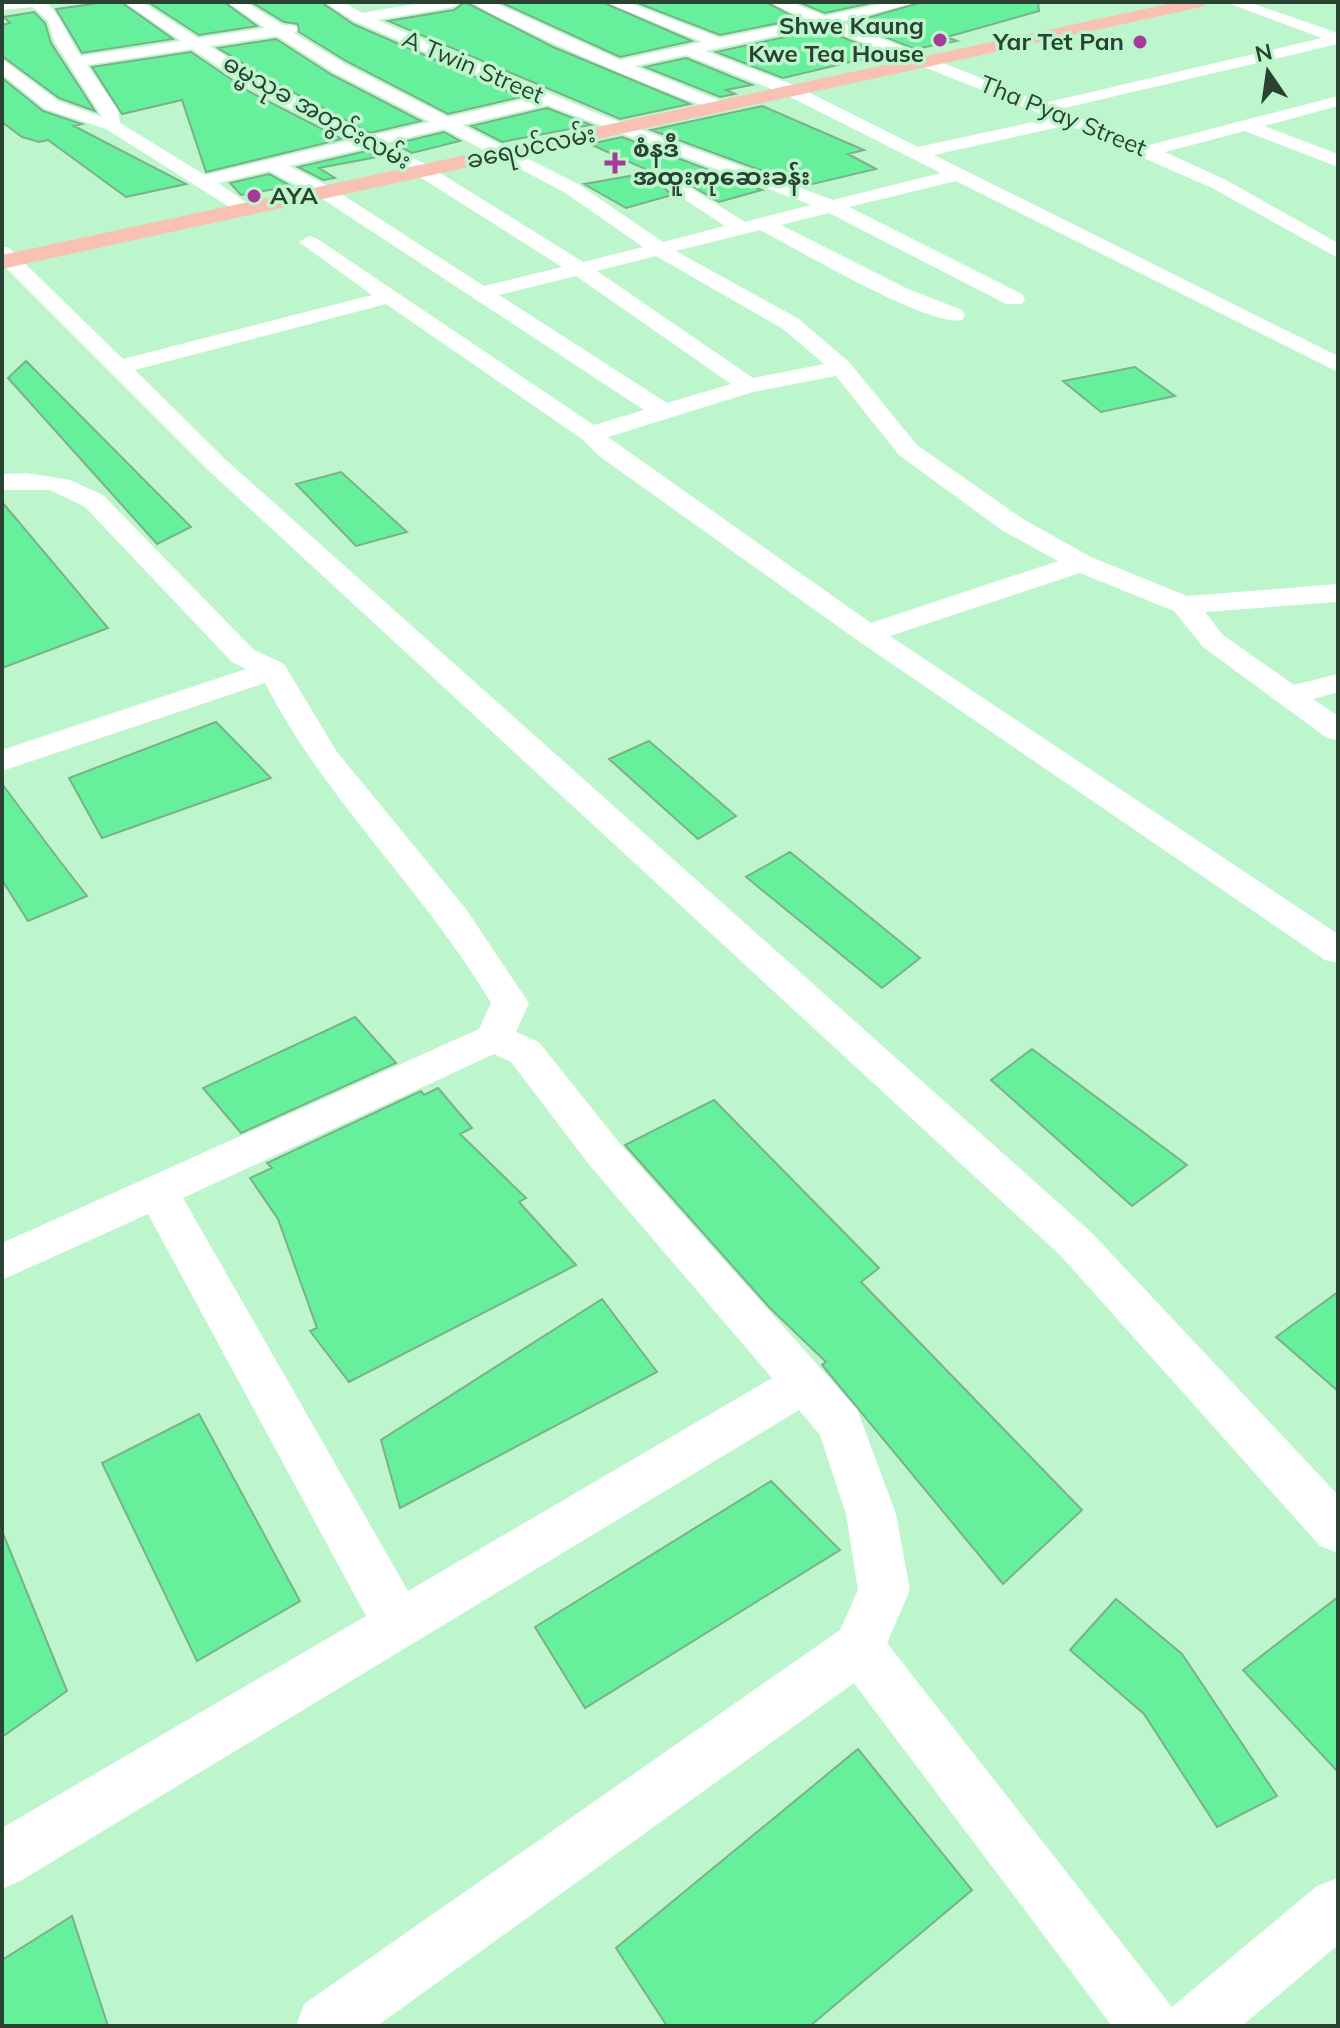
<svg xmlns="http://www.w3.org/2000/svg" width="1340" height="2028" font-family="Mulish,'Noto Sans Myanmar',sans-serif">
<rect width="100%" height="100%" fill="#bdf6cd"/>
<!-- building -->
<path fill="#67f09c" stroke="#7ab18b" stroke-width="2" d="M107 2H121L173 39 82 53 56 9Z
M148 2H224L257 26 199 35Z
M251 2H321L353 24 521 97 448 114 346 61 299 32 298 24 284 22Z
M465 2 553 47 690 104 620 119 388 21 454 10Z
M500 2H602L692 41 620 57Z
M635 2H766L798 19 720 35Z
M798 2H876L825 13Z
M922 2H1038L1039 11 947 37 957 41 915 49 850 23Z
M34 12 45 23 51 43 95 111 59 98 2 56V25L10 23 4 17Z
M822 29 884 54 783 78 716 52Z
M276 39 332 75 421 121 370 133 266 78 218 48Z
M191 52 250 92 342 139 206 172 182 100 122 114 92 67Z
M686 58 752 85 726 90 735 94 720 97 645 67Z
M2 78 43 111 82 124 74 126 186 184 126 197 48 140 39 142 22 137 2 122Z
M762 106 864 150 848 154 876 169 804 186 651 130Z
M547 108 591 125 502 142 471 126Z
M444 132 460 141 412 153 394 144Z
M622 137 762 190 719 202 670 173 658 182 672 195 626 208 584 184 652 172 590 144Z
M366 151 377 157 319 168 335 178 323 180 298 167Z
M269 174 291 186 241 195 230 183Z
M26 361 191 527 157 544 8 378Z
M1135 367 1175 396 1101 412 1063 381Z
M341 472 407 532 356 546 296 484Z
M2 502 108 628 2 668Z
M216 722 271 778 102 838 69 778Z
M649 741 736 816 698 839 609 759Z
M2 784 59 860 87 896 28 921 2 880Z
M790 852 920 958 882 988 746 877Z
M355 1017 396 1063 241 1133 203 1088Z
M1032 1049 1187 1165 1132 1206 991 1080Z
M438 1088 472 1128 460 1134 526 1198 519 1202 576 1265 349 1382 310 1331 317 1328 278 1219 250 1178 272 1168 267 1163 421 1091 424 1095Z
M714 1100 879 1268 861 1282 1082 1510 1003 1584 822 1365 826 1362 770 1308 625 1145Z
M1338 1292V1391L1276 1337Z
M602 1299 657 1372 400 1508 381 1440Z
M199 1414 300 1601 197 1661 102 1463Z
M771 1481 840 1550 585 1708 535 1627Z
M2 1531 67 1691 2 1737Z
M1338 1597V1772L1243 1670Z
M1116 1599 1182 1654 1277 1796 1217 1827 1144 1714 1070 1650Z
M858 1749 972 1890 810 2026H667L616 1948Z
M72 1916 108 2026H2V1960Z"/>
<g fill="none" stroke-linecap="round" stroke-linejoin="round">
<!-- minor -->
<path fill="#fff" fill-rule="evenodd" d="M2 2H46C63 18 67 37 81 56L181 41 124 2H142L198 38 265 28 227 2H245L283 25 296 26 298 29 294 33 345 64 448 117 531 98 354 21 324 2H343L362 13 427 2H462L454 7 377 20 601 115 833 200 941 173 784 94 686 55 635 66 723 102V110C708 114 488 17 472 2H493L620 60 702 42 605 2H627L720 38 807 20 769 2H790L825 16 890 2H919L840 22 1044 103 1322 38 1225 2H1248L1338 33V44L1060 109 1149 145 1338 96V106L1264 126 1338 154V167L1245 131 1165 152 1226 180 1338 243V258L1212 188 1068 125 934 155 1338 356V372L956 181 849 207 1022 294 1025 299 1022 304H1006L829 213 781 225 908 289 962 310 965 315 962 320C930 328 795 248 760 230L676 251 799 319 850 363 917 445 1023 519 1091 557 1187 596 1338 584V602L1205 612 1223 635 1294 685 1338 674V692L1313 699 1338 716V740L1327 738 1203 647 1174 611 1080 573 890 636 1338 934V963L1325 960 857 640 599 456 582 439 386 304 135 370 226 460 1091 1232 1338 1495V1553L1320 1546 1061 1256 208 470 2 264V246L9 248 123 359 372 295 299 242 309 236 316 238 594 425 644 410 318 196 269 171 218 183 256 209 246 215 239 213 106 129 45 109 2 74V59L58 101 102 117 54 41 48 21 33 7 2 10ZM822 26 1051 118 918 147 796 86 705 51ZM277 36 333 72 430 122 370 136 264 81 210 46ZM192 49 252 89 351 140 205 175 120 123 118 110 87 65ZM547 105 811 205 745 222 671 176 664 178 661 182 664 186 725 226 663 242 578 184 462 125ZM444 129 564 192 643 247 583 262 429 166 385 143ZM366 148 415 174 562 267 484 286 332 188 289 166ZM656 256 783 329 824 364 753 378 597 271ZM576 276 731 384 667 403 499 295ZM836 376 899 455 1003 531 1058 561 871 623 608 437 753 392Z
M27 473 70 480 103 495 254 650 284 664 337 752 466 909 529 1003 516 1032 539 1042 621 1145 857 1409 896 1514 910 1590 887 1643 1172 2007 1317 1886 1338 1878V1945L1242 2026H1112L854 1683 377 2026H296L304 2004 840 1630 858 1590 846 1514 820 1435 799 1410 22 1880 2 1889V1828L366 1616 148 1214 2 1280V1243L479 1029 491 1003C424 890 325 800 265 683L2 771V750L246 669 232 662 85 507 50 490H2V474ZM494 1054 511 1062 591 1167 772 1378 408 1591 183 1198Z"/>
<!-- major -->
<path fill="#f9c1b4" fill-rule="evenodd" d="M1177 2H1210L1201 7 2 269V255Z"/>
</g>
<!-- markers -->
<g fill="#a73a98" stroke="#bdf6cd" stroke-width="3">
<circle cx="940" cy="40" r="8"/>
<circle cx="1140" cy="42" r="8"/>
<path d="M611 151h8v8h8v8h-8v8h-8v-8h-8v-8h8z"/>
<circle cx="254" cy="196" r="8"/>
</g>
<g text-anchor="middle" stroke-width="7" stroke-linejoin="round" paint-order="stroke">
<!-- far-poi labels -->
<g font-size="24" font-weight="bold" fill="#2a4232" stroke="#bdf6cd" text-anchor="end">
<text x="924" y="34">Shwe Kaung<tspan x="924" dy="28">Kwe Tea House</tspan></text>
<text x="1124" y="50">Yar Tet Pan</text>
<text x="633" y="157" text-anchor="start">စံနဒီ<tspan x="633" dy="28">အထူးကုဆေးခန်း</tspan></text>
<text x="270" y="204" text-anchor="start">AYA</text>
</g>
<!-- far-street labels -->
<g font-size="24" fill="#2a4232" stroke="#bdf6cd">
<text transform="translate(473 67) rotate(23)" y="8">A Twin Street</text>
<text transform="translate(317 112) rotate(29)" y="8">ဓမ္မသုခ အတွင်းလမ်း</text>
<text transform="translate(1063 116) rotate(22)" y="8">Tha Pyay Street</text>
<text transform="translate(531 147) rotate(-12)" y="8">ခရေပင်လမ်း</text>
</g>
</g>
<!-- border -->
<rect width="1340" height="2028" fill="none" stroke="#2a4232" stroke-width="8"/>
<!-- north arrow -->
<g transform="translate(1268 72) rotate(347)" stroke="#bdf6cd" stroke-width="6" paint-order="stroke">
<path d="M0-6L14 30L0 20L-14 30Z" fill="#2a4232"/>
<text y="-12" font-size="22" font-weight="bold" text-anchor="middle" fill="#2a4232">N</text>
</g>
</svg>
